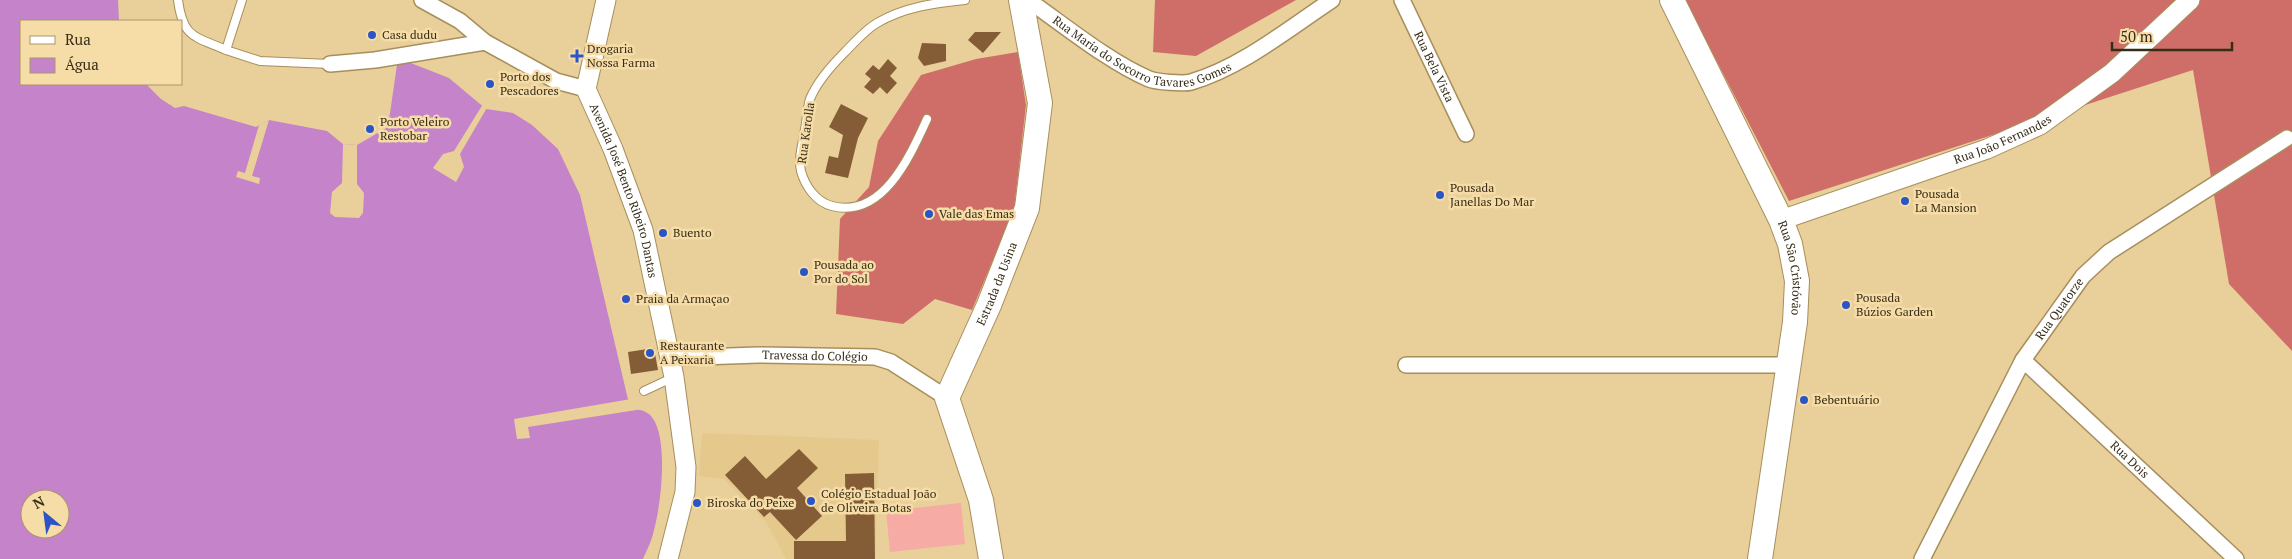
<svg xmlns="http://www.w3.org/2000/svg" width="2292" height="559" font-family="'PT Serif',serif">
<rect width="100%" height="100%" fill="#e9cf9a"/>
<!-- built -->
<path fill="#e5c88b" d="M702 433 879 440 875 559H786L766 522 724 479 699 476Z"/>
<!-- green -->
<path fill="#f7aba5" d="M961 503 965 544 890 552 886 511Z"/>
<!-- forest -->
<path fill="#cf6e68" d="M1155 0H1296L1196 56 1153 52Z
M1685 0H2292V351L2229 284 2193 70 1789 201Z
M1018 52 1026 105 1014 210 972 310 935 299 903 324 836 314 840 219 869 187 878 141 921 75 976 59Z"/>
<!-- water -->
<path fill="#c583c9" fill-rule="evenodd" d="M0 0H118L119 21H21V84H146L161 99 175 108 184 106 256 127 269 120 327 131 343 144 357 145 388 127 398 58 449 78 486 109 513 113 532 125 558 149 580 195 630 408C636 409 644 410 649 414 670 432 661 505 654 530 652 540 647 550 643 559H0ZM30 499H60V529H30Z"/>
<!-- pier -->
<path fill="#e9cf9a" d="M483 104 488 106 460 154 464 167 456 182 433 168 443 154 454 151Z
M269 120 252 176 260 178 259 184 236 177 238 171 245 173 259 125Z
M343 144 357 145V184L364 193 363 213 359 218 335 217 330 213 332 192 342 183Z
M631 399 633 406 643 409 528 427 530 438 517 439 514 419Z"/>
<!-- building -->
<path fill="#845d36" d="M975 32H1001L983 53 968 40Z
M922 43 946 44V61L924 66 918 58Z
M888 59 897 68 890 76 897 83 887 94 880 87 873 94 864 87 871 79 865 74 873 65 879 70Z
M841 104 868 118 858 138 848 178 825 173 829 156 838 158 843 135 829 127Z
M654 348 658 370 631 374 628 352Z
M799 449 818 468 797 488 822 516 796 540 770 512 764 517 725 475 745 456 766 479Z
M874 473 875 559H794V541H846L845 474Z"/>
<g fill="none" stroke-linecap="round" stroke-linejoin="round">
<!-- service casing -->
<g stroke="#a78f5c" stroke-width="10">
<path id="service" d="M178 0C183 38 194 36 226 50L242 0
M226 50 260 61 330 64
M927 119C910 156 883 219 832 206 816 202 805 186 801 171 798 158 803 142 805 129 807 120 807 108 810 99 817 82 831 66 844 53 854 43 865 30 877 23 904 7 935 3 965 0
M644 391 674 377"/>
</g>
<!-- minor casing -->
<g stroke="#a78f5c" stroke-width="18">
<g id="minor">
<path d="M422 0 460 21 485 42 556 81 586 89"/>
<path id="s1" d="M1028 0C1064 25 1109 62 1149 79 1156 82 1184 84 1191 82 1242 67 1288 29 1332 0"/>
<path id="s2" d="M1402 0 1466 134"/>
<path d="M330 64 375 60 485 42"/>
<path id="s3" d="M671 358 758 355 875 357 891 362 947 398"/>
<path id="s4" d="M2023 360 2236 559"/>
<path d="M1406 365H1790"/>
<path id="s5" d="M1922 559 2023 360 2083 276 2109 252 2287 138"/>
</g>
</g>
<!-- tertiary casing -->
<g stroke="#a78f5c" stroke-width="21">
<g id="tertiary">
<path id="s6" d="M606 0 586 89 613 149 643 230 674 377 686 467 685 492 668 559"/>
<path id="s7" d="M1781 220 1987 149 2040 125 2112 73 2190 0"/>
</g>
</g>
<!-- primary casing -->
<g stroke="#a78f5c" stroke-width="26">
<g id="primary">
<path id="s8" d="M1672 0 1781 220 1790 244 1797 281 1795 322 1760 559"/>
<path id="s9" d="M991 559 981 500 947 398 989 305 1027 208 1040 103 1021 0"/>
</g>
</g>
<!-- service -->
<use href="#service" stroke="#fff" stroke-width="8"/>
<!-- minor -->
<use href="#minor" stroke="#fff" stroke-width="15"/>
<!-- tertiary -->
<use href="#tertiary" stroke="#fff" stroke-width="19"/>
<!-- primary -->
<use href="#primary" stroke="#fff" stroke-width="24"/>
</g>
<!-- markers -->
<g fill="#2b55c4" stroke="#f6dca7" stroke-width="2">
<circle cx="372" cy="35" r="5"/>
<path d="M574.5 48.5h5v5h5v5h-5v5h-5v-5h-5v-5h5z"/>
<circle cx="490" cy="84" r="5"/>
<circle cx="370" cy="129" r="5"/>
<circle cx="1440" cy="195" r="5"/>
<circle cx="1905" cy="201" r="5"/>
<circle cx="929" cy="214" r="5"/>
<circle cx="663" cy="233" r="5"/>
<circle cx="804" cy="272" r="5"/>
<circle cx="626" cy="299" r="5"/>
<circle cx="1846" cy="305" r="5"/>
<circle cx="650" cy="353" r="5"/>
<circle cx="1804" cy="400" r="5"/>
<circle cx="811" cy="501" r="5"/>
<circle cx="697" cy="503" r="5"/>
</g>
<g text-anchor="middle" stroke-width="5" stroke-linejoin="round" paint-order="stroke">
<!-- poi labels -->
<g font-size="12" fill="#362c17" stroke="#f6dca7" text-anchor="start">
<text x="382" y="39">Casa dudu</text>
<text x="587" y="53">Drogaria<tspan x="587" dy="14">Nossa Farma</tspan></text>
<text x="500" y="81">Porto dos<tspan x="500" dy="14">Pescadores</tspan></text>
<text x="380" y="126">Porto Veleiro<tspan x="380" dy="14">Restobar</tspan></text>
<text x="1450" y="192">Pousada<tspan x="1450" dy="14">Janellas Do Mar</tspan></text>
<text x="1915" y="198">Pousada<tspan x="1915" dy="14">La Mansion</tspan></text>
<text x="939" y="218">Vale das Emas</text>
<text x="673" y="237">Buento</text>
<text x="814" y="269">Pousada ao<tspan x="814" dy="14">Por do Sol</tspan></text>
<text x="1856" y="302">Pousada<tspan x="1856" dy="14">Búzios Garden</tspan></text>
<text x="636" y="303">Praia da Armaçao</text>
<text x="660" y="350">Restaurante<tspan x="660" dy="14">A Peixaria</tspan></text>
<text x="1814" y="404">Bebentuário</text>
<text x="821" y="498">Colégio Estadual João<tspan x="821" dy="14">de Oliveira Botas</tspan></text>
<text x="707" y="507">Biroska do Peixe</text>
</g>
<!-- street labels -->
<g font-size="12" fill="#362c17" stroke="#f6dca7">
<text dy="4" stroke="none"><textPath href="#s1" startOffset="131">Rua Maria do Socorro Tavares Gomes</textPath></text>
<text dy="4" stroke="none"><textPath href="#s2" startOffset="74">Rua Bela Vista</textPath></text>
<text transform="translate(806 133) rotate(-82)" y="4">Rua Karolla</text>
<text dy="4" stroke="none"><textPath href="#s7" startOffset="236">Rua João Fernandes</textPath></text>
<text dy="4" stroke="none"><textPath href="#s6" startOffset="200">Avenida José Bento Ribeiro Dantas</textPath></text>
<text dy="4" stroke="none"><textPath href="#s8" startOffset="295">Rua São Cristóvão</textPath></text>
<text dy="4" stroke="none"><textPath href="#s9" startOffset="292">Estrada da Usina</textPath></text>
<text dy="4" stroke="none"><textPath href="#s5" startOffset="286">Rua Quatorze</textPath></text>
<text dy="4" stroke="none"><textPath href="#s3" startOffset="144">Travessa do Colégio</textPath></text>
<text dy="4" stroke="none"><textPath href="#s4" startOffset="146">Rua Dois</textPath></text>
</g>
</g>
<!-- legend -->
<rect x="20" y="20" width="162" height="65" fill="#f6dca7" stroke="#a9966d"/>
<rect x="30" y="36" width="25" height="8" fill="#ffffff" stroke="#a9966d"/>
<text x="65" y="45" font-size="15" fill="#362c17">Rua</text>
<rect x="30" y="58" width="25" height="15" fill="#c583c9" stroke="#a9966d"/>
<text x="65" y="70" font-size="15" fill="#362c17">Água</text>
<!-- north arrow -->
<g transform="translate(45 514) rotate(331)"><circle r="24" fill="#f6dca7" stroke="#a9966d"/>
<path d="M0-4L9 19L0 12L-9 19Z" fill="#2b55c4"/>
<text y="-8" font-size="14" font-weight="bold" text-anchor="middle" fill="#362c17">N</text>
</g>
<!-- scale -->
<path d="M2112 42v8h120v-8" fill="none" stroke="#362c17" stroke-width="2.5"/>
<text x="2120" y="42" font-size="15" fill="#362c17" stroke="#f6dca7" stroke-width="4" paint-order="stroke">50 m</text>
</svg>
